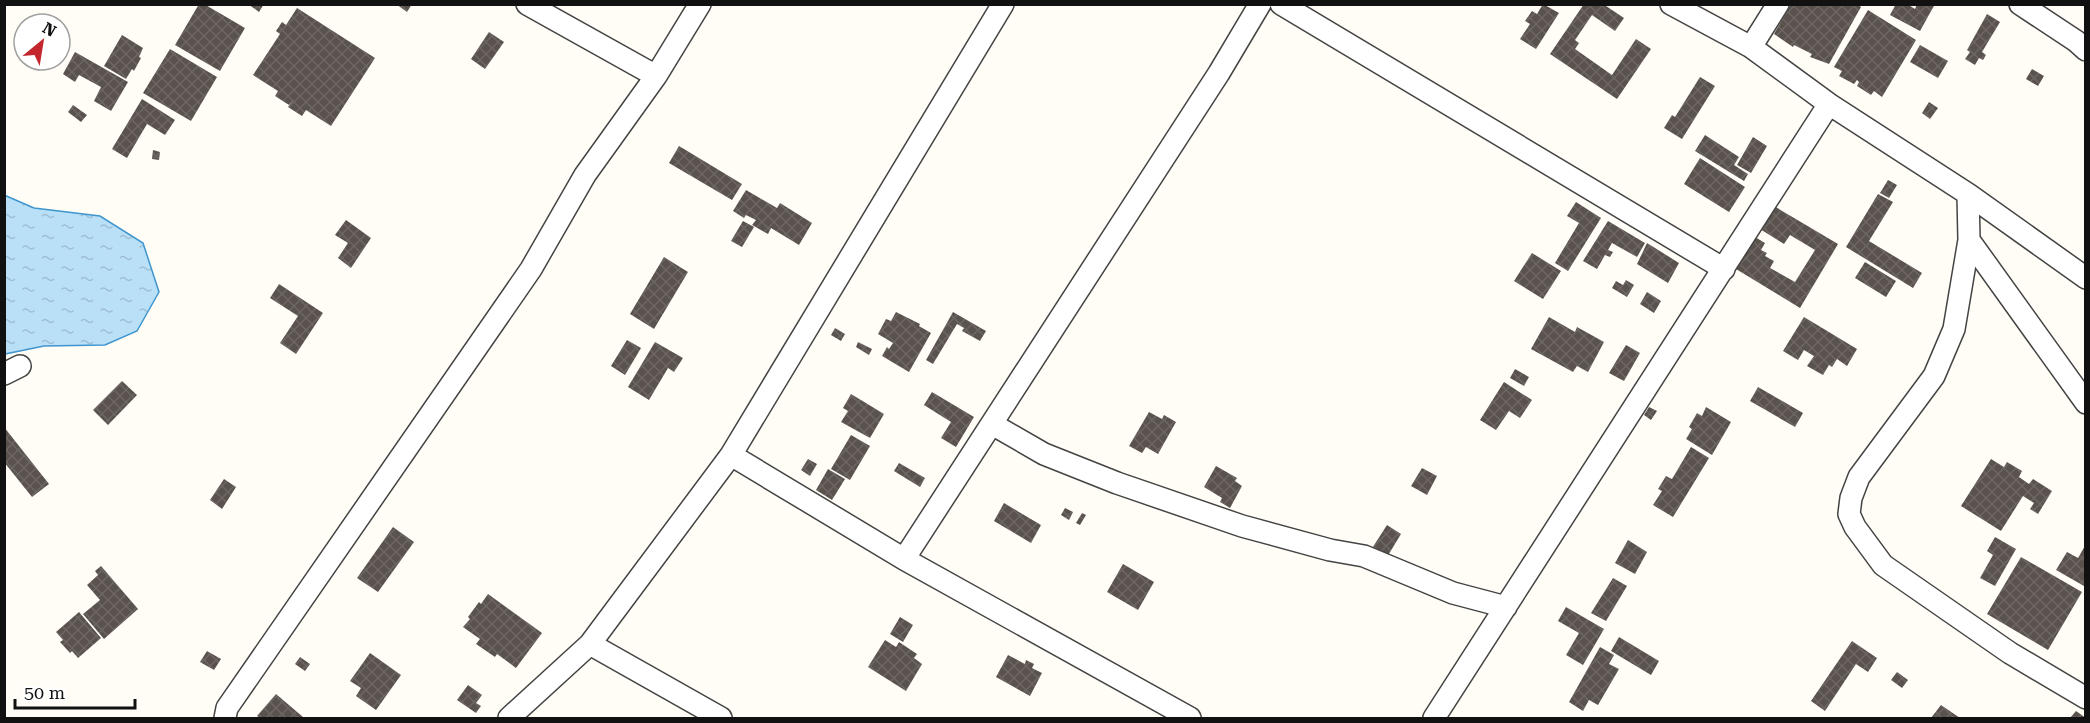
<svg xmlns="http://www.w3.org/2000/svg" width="2090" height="723" font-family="'Roboto Serif',serif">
<defs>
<pattern id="water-ripples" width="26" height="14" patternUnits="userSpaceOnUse" patternTransform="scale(1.5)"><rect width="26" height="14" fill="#b9e0f7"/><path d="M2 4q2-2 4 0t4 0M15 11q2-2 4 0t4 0" fill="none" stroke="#9ebfd3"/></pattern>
<pattern id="building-cross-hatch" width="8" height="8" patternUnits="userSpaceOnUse" patternTransform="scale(1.5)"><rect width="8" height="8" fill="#5a524d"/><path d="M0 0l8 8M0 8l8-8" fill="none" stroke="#6d6662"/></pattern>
</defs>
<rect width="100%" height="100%" fill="#fffdf5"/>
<!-- water -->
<path fill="url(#water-ripples)" stroke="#3f96cf" stroke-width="1.5" d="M4 195 34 208 100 216 143 243 159 292 137 331 105 345 44 346 5 354Z"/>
<!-- building -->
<path fill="url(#building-cross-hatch)" d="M199 4H204L245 28 220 71 175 45Z
M248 4H264L259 12Z
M396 4H412L407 12Z
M1543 4 1559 13 1536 49 1520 39 1530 24 1525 21 1532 11 1537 14Z
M1584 4H1603L1624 18 1615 31 1592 15 1575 40 1579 43 1575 49 1612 75 1636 39 1651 49 1617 99 1550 54Z
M1791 4H1857L1861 7 1829 64 1810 57 1812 54 1794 45 1793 47 1774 34Z
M1896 4H1907L1915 9 1917 4H1935L1920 31 1890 15Z
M297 8 375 58 331 126 306 110 302 116 288 107 294 99 289 105 275 96 278 91 253 75 280 34 276 31 282 22 286 25Z
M1868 10 1916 40 1882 97 1874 91 1871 95 1857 86 1859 82 1857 80 1854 84 1839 76 1842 71 1834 67Z
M1987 14 2000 22 1982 52 1986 55 1983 60 1979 58 1975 65 1965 59 1970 52 1967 50Z
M489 32 504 42 485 69 471 59Z
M122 35 143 48 139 57 141 58 134 71 132 69 126 79 104 66Z
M1920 45 1948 61 1938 78 1910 62Z
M170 49 217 77 191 121 143 93Z
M75 52 128 82 111 111 94 101 101 87 79 75 75 82 63 74Z
M2032 69 2044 76 2038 86 2026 79Z
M1700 77 1715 86 1682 139 1664 128 1672 115 1675 117Z
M142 99 175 120 165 135 147 124 127 158 112 149Z
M1929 102 1938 108 1930 119 1922 113Z
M73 105 87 115 81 122 68 112Z
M1705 135 1739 157 1734 165 1748 174 1744 181 1695 151Z
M1753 137 1767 146 1751 173 1737 165Z
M679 146 742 184 732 200 669 163Z
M153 150 160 152 159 160 152 159Z
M1700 158 1745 187 1729 212 1684 184Z
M1888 180 1897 185 1889 198 1880 193Z
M746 190 777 208 780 203 812 223 799 245 771 228 768 234 752 225 756 220 746 215 744 218 733 211Z
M1878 194 1893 202 1869 241 1922 273 1913 288 1846 247Z
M1576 202 1601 218 1568 271 1555 263 1579 223 1567 216Z
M1774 206 1838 244 1800 308 1736 269 1755 237 1765 243 1761 250 1767 253 1765 256 1774 261 1770 268 1795 282 1815 250 1790 235 1784 244 1760 229Z
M346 220 371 238 351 268 338 258 348 243 335 235Z
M743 221 754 227 742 247 731 241Z
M1608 221 1645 243 1637 257 1612 243 1608 250 1613 252 1610 257 1605 255 1597 269 1583 261Z
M1647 243 1679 263 1668 283 1637 264Z
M1532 253 1561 271 1543 299 1514 281Z
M664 257 688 272 654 329 630 314Z
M1865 262 1896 281 1886 297 1855 278Z
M1626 280 1634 285 1627 297 1612 288 1616 281 1623 285Z
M279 284 323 313 296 354 280 343 298 316 270 298Z
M1647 292 1661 301 1654 313 1640 304Z
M896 312 920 324 919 326 931 333 909 372 882 356 887 347 889 349 893 343 878 334 886 319 891 321Z
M953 312 986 331 980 341 962 331 964 328 957 324 933 364 926 360Z
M1549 317 1575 332 1577 327 1604 342 1588 372 1577 366 1573 372 1531 349Z
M1804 317 1857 349 1847 366 1837 359 1832 367 1829 365 1823 375 1807 366 1814 356 1804 350 1798 360 1783 351Z
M835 328 845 334 841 341 831 335Z
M627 340 641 348 625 375 611 366Z
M655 342 683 358 674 372 668 368 649 400 628 387Z
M858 342 872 349 869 355 856 347Z
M1626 345 1640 353 1624 381 1609 373Z
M1515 369 1529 377 1524 386 1510 378Z
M122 381 137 395 108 425 93 410Z
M1504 382 1532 400 1520 418 1509 411 1496 430 1480 420Z
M1758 387 1803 413 1795 427 1750 401Z
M932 392 974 417 956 447 941 438 951 422 924 405Z
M851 394 884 414 870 438 841 422 848 411 843 408Z
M1649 407 1657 411 1651 420 1644 415Z
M1706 407 1731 422 1712 455 1686 439 1692 429 1689 427 1697 413 1702 416Z
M1149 412 1162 419 1164 415 1176 422 1158 454 1146 447 1142 453 1129 446Z
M4 427 49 484 32 497 4 462Z
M851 435 870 446 850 480 831 469Z
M1691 447 1709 458 1673 517 1653 505 1662 491 1658 489 1666 476 1672 479Z
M808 459 817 464 810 476 801 470Z
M1991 459 2004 467 2007 462 2022 471 2019 477 2029 484 2033 479 2052 491 2038 514 2030 509 2034 503 2023 496 2001 531 1961 506Z
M899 463 925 478 920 487 894 471Z
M1216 466 1237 478 1235 481 1242 486 1230 508 1220 502 1222 498 1204 487Z
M1422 468 1437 476 1427 495 1411 486Z
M828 469 845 479 832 500 816 490Z
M224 479 236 487 222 509 210 500Z
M1004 503 1041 525 1031 543 994 521Z
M1065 508 1073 512 1069 520 1061 515Z
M1082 513 1086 515 1080 525 1076 523Z
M1387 525 1401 534 1384 562 1369 553Z
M393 527 414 542 378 592 357 578Z
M1995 537 2016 549 1995 586 1980 578 1993 555 1987 551Z
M1628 540 1647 552 1635 574 1615 563Z
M2086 544V584L2084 586 2056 570 2067 552 2078 558Z
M2021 557 2082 592 2048 650 1987 614Z
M1123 564 1154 582 1138 610 1107 592Z
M101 566 138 609 104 639 83 614 100 600 87 585 98 575 95 571Z
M1613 578 1627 586 1606 621 1591 613Z
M488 594 542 633 516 668 497 654 495 657 476 644 480 639 463 627 470 619 468 617 479 602 481 604Z
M1566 607 1604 629 1583 665 1566 655 1579 633 1558 621Z
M79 612 101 638 78 658 72 651 70 653 60 642 63 640 56 632Z
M900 617 913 625 903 642 890 634Z
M1619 637 1659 661 1651 675 1611 651Z
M885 640 896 647 899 642 917 654 914 658 922 664 906 691 868 667Z
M1852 641 1877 658 1868 672 1856 664 1825 711 1811 701Z
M1600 647 1614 655 1609 664 1619 669 1598 705 1589 700 1583 711 1569 702Z
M207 651 221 659 214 670 200 662Z
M370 653 401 675 376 710 356 696 361 688 350 681Z
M1008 655 1025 664 1026 660 1034 664 1032 668 1042 673 1030 696 996 677Z
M300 657 310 664 305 671 295 664Z
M1897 672 1908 680 1902 688 1891 680Z
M468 685 482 695 476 703 481 706 476 713 457 700Z
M276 694 303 717 302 718H260L257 716Z
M1941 705 1960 718H1931Z
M2076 711 2086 718H2070Z"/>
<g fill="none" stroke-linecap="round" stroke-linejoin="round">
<!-- minor casing -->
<g stroke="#444" stroke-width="24">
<path id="minor" d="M527 4 656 76
M1281 4 1724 269
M1671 4 1751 47 1829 104 1968 194 2086 278
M2020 4 2076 41 2086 50
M1751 47 1778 4
M1968 194 1969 240 1954 329 1934 376 1859 477 1851 498 1849 514 1855 527 1883 565 2010 653 2086 698
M1969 240 2086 403
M4 374 20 366
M992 424 1044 454 1117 483 1242 526 1330 550 1364 556 1453 593 1506 607
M731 455 904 559 1190 718
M904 559 1219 73 1260 4
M590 644 721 718
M225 718 227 708 531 269 585 175 656 76 700 4
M509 718 590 644 731 455 1003 4
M1434 718 1829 104"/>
</g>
<!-- minor -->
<use href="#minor" stroke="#fff" stroke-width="21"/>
</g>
<!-- border -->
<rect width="2090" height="723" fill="none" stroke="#111111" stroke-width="12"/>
<!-- north arrow -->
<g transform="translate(42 42) rotate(30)"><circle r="28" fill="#ffffff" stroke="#a0a0a0" stroke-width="1.5"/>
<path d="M0-4.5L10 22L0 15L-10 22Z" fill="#c4262e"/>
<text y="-9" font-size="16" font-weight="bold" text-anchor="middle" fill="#111111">N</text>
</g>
<!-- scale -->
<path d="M15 699v9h120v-9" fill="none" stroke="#111111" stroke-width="3"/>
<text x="24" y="699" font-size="18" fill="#111111" stroke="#ffffff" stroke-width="4.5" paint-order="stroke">50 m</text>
</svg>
